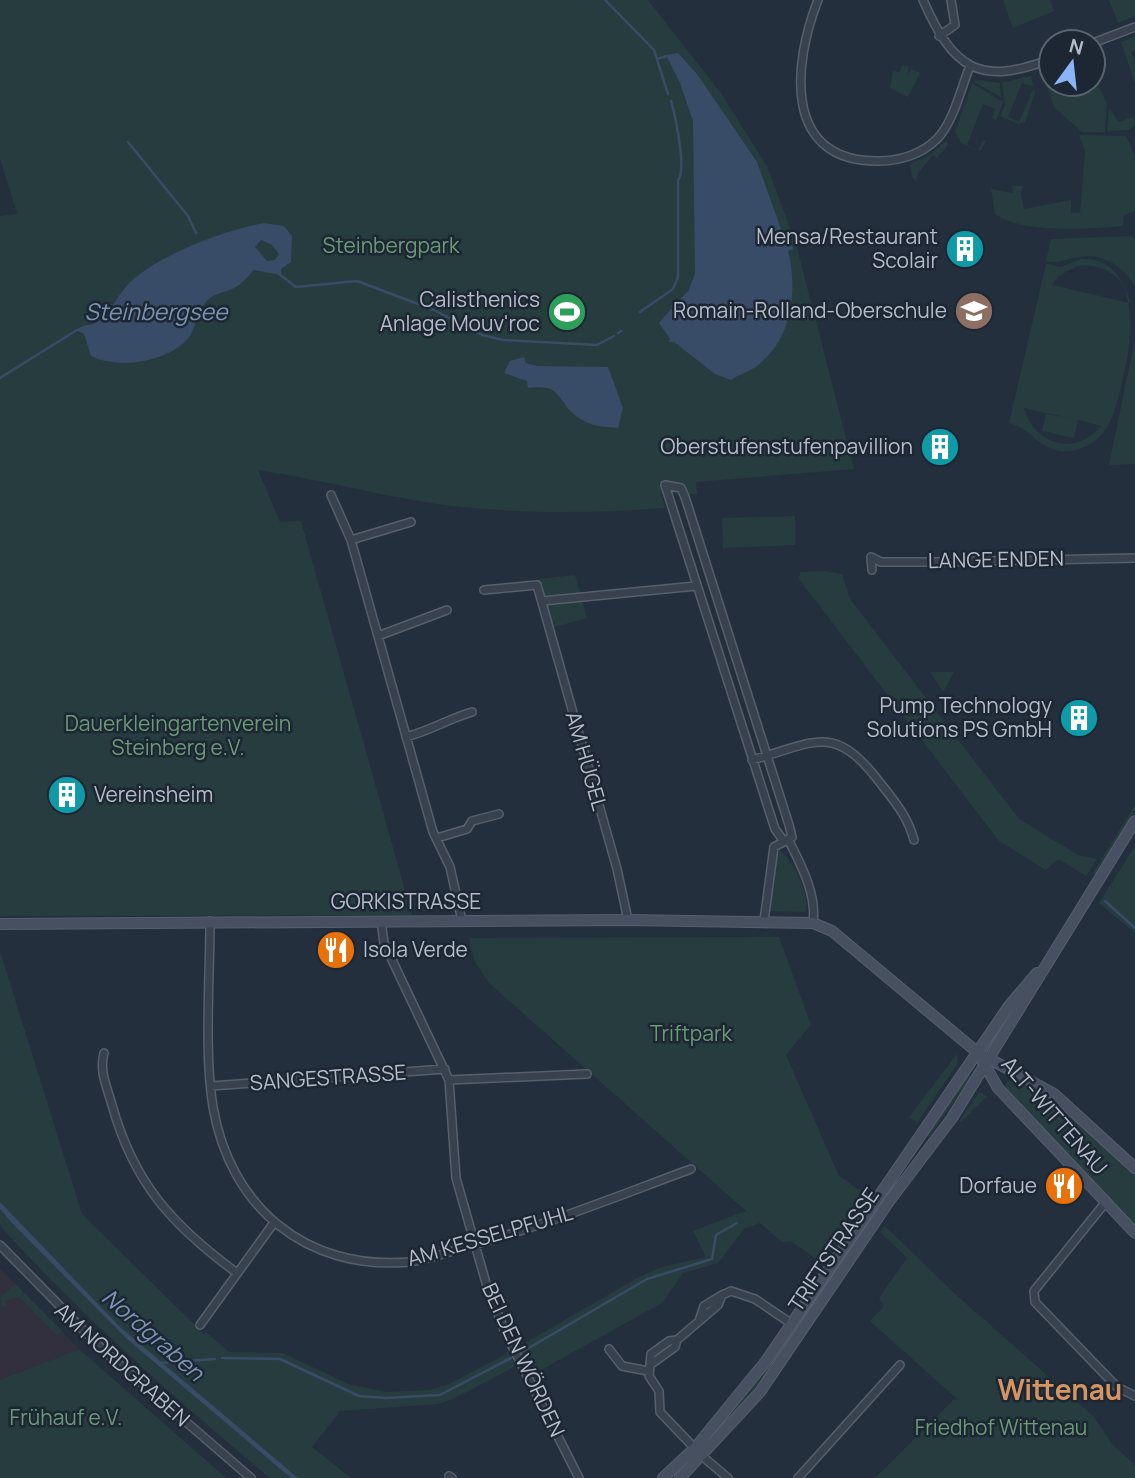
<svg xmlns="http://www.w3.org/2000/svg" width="1135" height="1478" font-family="Manrope,sans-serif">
<rect width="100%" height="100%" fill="#242f3e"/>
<!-- medical -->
<path fill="#32303f" d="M0 1268 32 1302 79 1349 0 1380Z"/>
<!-- green -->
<path fill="#263c3f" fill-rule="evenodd" d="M0 0H648L720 92 767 166 796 244 854 469 696 482 697 494H661L665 508C589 514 513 514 437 504 377 495 318 479 258 470L280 522 301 521 412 915 0 916V216L17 214 0 158Z
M1003 0H1050L1054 11 1013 28Z
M1109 0H1135V16L1118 23Z
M1135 36V50L1131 52 1135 61V83L1121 42Z
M902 65 909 67 907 76 911 69 920 73 908 97 890 88 893 71 899 72Z
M1051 68V84L1055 92 1079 91 1098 84 1107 104 1105 132H1082L1054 107 1042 72Z
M1031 76 1035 93 1025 122 1018 124 1000 116 1005 105 1002 83ZM1022 83 1034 87 1019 122 1008 117Z
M977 80 1000 83 1001 97 974 82Z
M972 83 1003 102 996 121 992 118 995 109 983 104 967 145 979 150 982 141H986L980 151 961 143 955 132Z
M1109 108 1119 122 1133 117 1135 125 1128 130 1107 131Z
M1079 135 1126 136 1135 156V211L1123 216V226C1089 229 1023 234 995 214L991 189 1013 193 1012 186H1023L1021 194 1024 209 1071 200V213H1080L1085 151Z
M947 140 948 145 937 158 933 155 918 173 916 182 912 177 910 164 930 155Z
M1131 236 1135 239V286C1124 267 1102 252 1078 257 1065 259 1061 264 1046 261L1051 239Z
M1081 259C1135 257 1135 325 1125 369 1119 391 1117 416 1102 434 1094 444 1081 450 1069 451 1041 454 1032 428 1009 423L1046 264 1061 267ZM1077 266C1103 263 1125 276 1130 303L1052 285 1059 276ZM1024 408 1073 419 1046 414 1042 431 1074 438 1078 420 1101 426C1076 457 1034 445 1024 408Z
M1135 339V464L1109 465Z
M795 516V545L723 548 722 518Z
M824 571 842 574 850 599 1019 819 1078 855 1097 859 1086 876 1058 859 1046 870 999 841 799 579 800 572Z
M575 575 587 618 551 628 539 579Z
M930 672H954L943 692Z
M1135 805V811L1095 875 1093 873Z
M1135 846V933L1099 903Z
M779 850C792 858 812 898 805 912L769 911Z
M779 937 811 1025 786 1055 839 1176 868 1196 822 1263 791 1241 782 1242 760 1223 744 1229 718 1263 683 1273 662 1303 532 1375 518 1347 637 1278 662 1267 706 1257 693 1231 746 1211 489 983 475 962 469 938Z
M0 951 82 1214 204 1334 206 1332 229 1352 283 1353 348 1384 386 1392 430 1390 449 1384 508 1353 516 1366 455 1398 438 1404 340 1411 312 1447 351 1478H270C175 1399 84 1318 0 1226Z
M957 1054 958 1063 917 1123 909 1117Z
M967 1071 971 1077 929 1137 926 1134Z
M1014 1079 1050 1097 1135 1171V1227L1006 1090V1083Z
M979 1092 987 1096 961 1122 960 1120Z
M863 1225H868L804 1322 799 1319Z
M885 1226 953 1292 1093 1416 1112 1444 1135 1465V1478H875L953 1400 957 1399 870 1321 884 1306 879 1298 907 1258 880 1232Z
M15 1284 62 1331 57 1336 19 1297 5 1301 8 1308 1 1305V1297Z
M796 1323 801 1326 760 1385 702 1449 754 1383Z
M79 1349 226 1478H0V1380Z"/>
<!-- water -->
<path fill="#394c67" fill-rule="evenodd" d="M678 53 697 74 757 162 787 246 792 245 793 249 788 251C798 290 792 339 758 365 750 372 737 375 731 380L715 374 674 342H669L670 339 659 323 672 308 671 305 674 306 689 290 695 273 693 121 680 83 666 55Z
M263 223 284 226 292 236 291 262 281 269V275L254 270C248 276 242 284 234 288 227 292 216 293 210 298 196 309 197 329 187 340 164 363 118 369 91 356L84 334 76 330C84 323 92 327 100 320 112 310 119 293 130 282 161 254 223 231 263 223ZM261 240 272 245 279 254 275 260 267 261 255 247Z
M524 357 526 363 537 366 608 367 623 408 618 428C603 427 589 426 576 416 555 399 563 384 528 388L527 381 504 373 510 361Z
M0 1202 120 1327 298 1478H291L127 1339 12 1223 0 1209Z"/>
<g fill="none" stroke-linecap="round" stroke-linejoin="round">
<!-- stream -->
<path stroke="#394c67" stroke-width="2.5" d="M605 0 654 50 668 94
M657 59 667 56
M128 142 188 216 196 233
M279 274 296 287 357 281 434 310 482 335 503 340 597 345 614 336
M640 312 673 289 678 277V180C687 170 675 115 671 101
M618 333 621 331
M0 378 77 330
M1105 901 1135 928
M522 1352 647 1279 712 1259 716 1235 737 1223
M222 1358 280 1359 359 1396 385 1398 440 1395 511 1358
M160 1363 215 1359"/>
<!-- street casing -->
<g stroke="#565f6c" stroke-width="10">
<path id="street" d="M818 0C793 64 782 162 879 161 900 161 922 154 937 139 954 121 961 88 970 66
M923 0C953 68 978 87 1051 59
M939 36 955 25 951 0
M1093 43 1135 27
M331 495 351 540 433 832 450 867 462 921
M351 540 411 522
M872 570 871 557 881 562H935L1135 558
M484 590 537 585 617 869 628 920
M542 601 696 586
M378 636 447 610
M406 737C432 730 448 719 472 712
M752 760C817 742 834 722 881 784 895 802 908 817 914 840
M437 838 467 829 472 821 499 814
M783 840 775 829 665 485 681 488 685 497 789 825 792 837 788 839C801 865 817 894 813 923
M210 921C210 978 204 1053 213 1107 230 1207 306 1271 409 1262 429 1260 450 1251 470 1246 546 1225 618 1196 691 1169
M381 921 384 943 449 1080 456 1178 486 1283 505 1332 579 1478
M764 921 774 847 787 840
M104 1053C99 1071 107 1087 112 1105 134 1184 173 1226 237 1273
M449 1080 587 1074
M211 1086 445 1069
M1105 1203 1034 1291 1035 1302 1117 1387 1135 1396
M0 1245 104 1351 251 1478
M699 1321 704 1306 722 1295
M200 1325 273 1224
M609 1349 622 1366 648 1371
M650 1365 651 1354 669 1341 677 1340
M449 1476 452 1478
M728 1478 702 1456 660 1412 659 1391 649 1376 650 1365 675 1347 677 1340 718 1305 722 1295 731 1291 755 1299 792 1324
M798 1478 900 1365"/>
</g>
<!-- secondary casing -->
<g stroke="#565f6c" stroke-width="12">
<path id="secondary" d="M0 924 628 920 813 923 832 931 977 1052 1054 1094 1135 1168
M983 1062 998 1088 1135 1233
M663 1478 695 1448 766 1361 1009 1006 1037 973
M680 1478 760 1392 890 1200 952 1118 1135 821"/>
</g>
<!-- street -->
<use href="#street" stroke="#38414e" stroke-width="7"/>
<!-- secondary -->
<use href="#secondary" stroke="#465061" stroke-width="10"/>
</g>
<!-- icons -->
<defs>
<g id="building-disc" transform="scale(2.0125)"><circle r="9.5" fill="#0f9aa8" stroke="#1d2633"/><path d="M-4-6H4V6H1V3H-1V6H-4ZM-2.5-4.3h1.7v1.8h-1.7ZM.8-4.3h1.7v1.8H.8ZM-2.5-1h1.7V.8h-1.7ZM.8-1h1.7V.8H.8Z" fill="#fff"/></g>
<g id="school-disc" transform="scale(2.0125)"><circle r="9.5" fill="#8d6e63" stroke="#1d2633"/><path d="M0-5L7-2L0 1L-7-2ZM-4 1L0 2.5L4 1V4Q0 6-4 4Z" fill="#fff"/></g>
<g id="stadium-disc" transform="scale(2.0125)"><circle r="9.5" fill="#2e9e5b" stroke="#1d2633"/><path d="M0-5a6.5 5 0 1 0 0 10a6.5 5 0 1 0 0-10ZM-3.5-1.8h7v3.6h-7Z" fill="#fff"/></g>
<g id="restaurant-disc" transform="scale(2.0125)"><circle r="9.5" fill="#e8710a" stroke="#1d2633"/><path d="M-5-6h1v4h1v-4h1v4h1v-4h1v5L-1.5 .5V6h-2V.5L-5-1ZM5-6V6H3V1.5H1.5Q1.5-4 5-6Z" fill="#fff"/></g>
</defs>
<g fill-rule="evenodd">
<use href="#building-disc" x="965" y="249"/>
<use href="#school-disc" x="974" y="311"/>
<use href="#stadium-disc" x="567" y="312"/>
<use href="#building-disc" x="940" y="447"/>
<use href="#building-disc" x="1079" y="718"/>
<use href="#building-disc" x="67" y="795"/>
<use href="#restaurant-disc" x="336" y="950"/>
<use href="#restaurant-disc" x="1064" y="1186"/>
</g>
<g text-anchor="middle" stroke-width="5" stroke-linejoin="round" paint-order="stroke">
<!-- poi labels -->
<g font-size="21" fill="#b4bcc9" stroke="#1d2633" text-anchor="end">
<text x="938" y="244">Mensa/Restaurant<tspan x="938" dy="24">Scolair</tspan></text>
<text x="540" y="307">Calisthenics<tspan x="540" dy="24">Anlage Mouv'roc</tspan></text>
<text x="947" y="318">Romain-Rolland-Oberschule</text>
<text x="913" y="454">Oberstufenstufenpavillion</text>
<text x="1052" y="713">Pump Technology<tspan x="1052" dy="24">Solutions PS GmbH</tspan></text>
<text x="94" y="802" text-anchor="start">Vereinsheim</text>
<text x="363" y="957" text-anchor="start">Isola Verde</text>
<text x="1037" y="1193">Dorfaue</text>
</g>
<!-- park labels -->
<g font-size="21" fill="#6b9a76" stroke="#1d2633">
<text x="391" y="253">Steinbergpark</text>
<text x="178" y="731">Dauerkleingartenverein<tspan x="178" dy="24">Steinberg e.V.</tspan></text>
<text x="691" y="1041">Triftpark</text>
<text x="66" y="1425">Frühauf e.V.</text>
<text x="1001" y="1435">Friedhof Wittenau</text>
</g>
<!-- street labels -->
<g font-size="21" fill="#b4bcc9" stroke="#1d2633">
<text transform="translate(996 560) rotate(-1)" y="7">LANGE ENDEN</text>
<text transform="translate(586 761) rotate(74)" y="7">AM HÜGEL</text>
<text x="406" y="909">GORKISTRASSE</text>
<text transform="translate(328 1078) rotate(-4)" y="7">SANGESTRASSE</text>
<text transform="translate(1054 1116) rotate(49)" y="7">ALT-WITTENAU</text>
<text transform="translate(490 1236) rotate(-16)" y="7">AM KESSELPFUHL</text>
<text transform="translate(834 1250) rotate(-56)" y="7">TRIFTSTRASSE</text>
<text transform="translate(523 1360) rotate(65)" y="7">BEI DEN WÖRDEN</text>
<text transform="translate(122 1365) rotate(42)" y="7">AM NORDGRABEN</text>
</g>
<!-- water labels -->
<g font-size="23" font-style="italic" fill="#7c92b1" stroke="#1d2633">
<text x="156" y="320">Steinbergsee</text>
<text transform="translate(153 1335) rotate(41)" y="8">Nordgraben</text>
</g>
<!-- district labels -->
<g font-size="28" font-weight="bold" fill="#d59563" stroke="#1d2633">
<text x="1060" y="1400">Wittenau</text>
</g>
</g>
<!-- north arrow -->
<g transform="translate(1072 63) rotate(15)"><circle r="33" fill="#1d2633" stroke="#59626f" stroke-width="2"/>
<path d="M0-5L12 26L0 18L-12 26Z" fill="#8ab4f8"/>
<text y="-10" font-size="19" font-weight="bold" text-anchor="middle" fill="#b4bcc9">N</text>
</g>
</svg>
